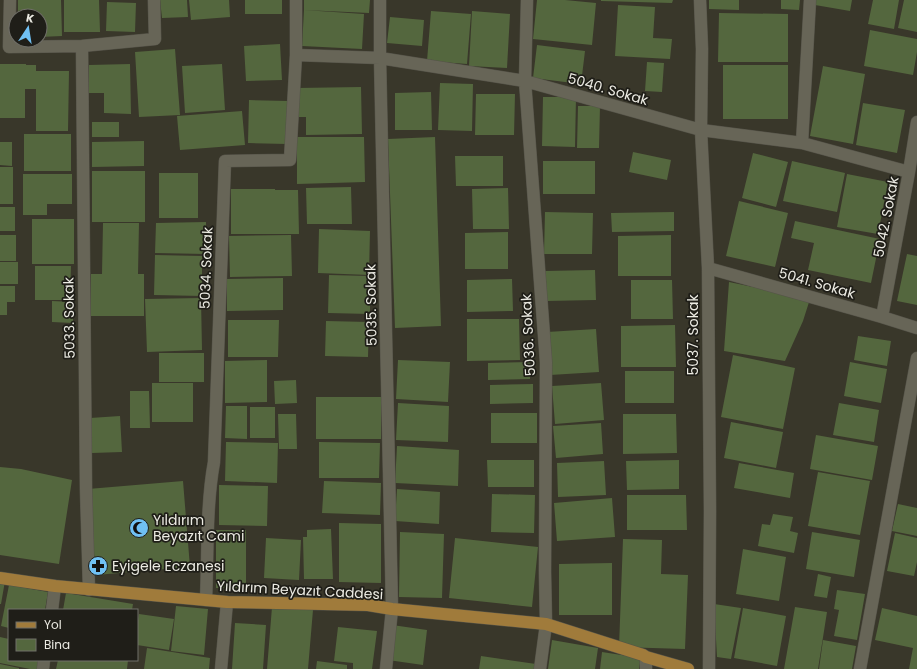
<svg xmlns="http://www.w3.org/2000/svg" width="917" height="669" font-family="Poppins,sans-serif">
<rect width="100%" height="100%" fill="#39372a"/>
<!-- building -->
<path fill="#54673e" d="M18 0H61L62 36 40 37V16H18Z
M64 0H99L100 32H64Z
M160 0H187L188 17 162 18Z
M189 0H229L230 17 191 20Z
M245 0H282V14H245Z
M304 0H370L369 13 304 10Z
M537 0H565L596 3 592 45 533 39Z
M601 0H673L672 3 601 1Z
M709 0H739V10L709 9Z
M781 0H800L799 10 781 9Z
M816 0H852L850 11 815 5Z
M873 0H899L894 29 868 24Z
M904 0H917V32L898 28Z
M107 2 136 3 135 32 106 31Z
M618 5 655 7 653 38 672 39 670 59 615 56Z
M304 10 364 14 362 49 302 46Z
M431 11 471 14 467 64 427 61Z
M472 11 510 14 507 68 469 66Z
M719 13 788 14V62H718Z
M390 17 424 20 422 46 387 43Z
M870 30 917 39V52L913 75 864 66Z
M280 44 282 80 246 81 244 46Z
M537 45 585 51 581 84 533 78Z
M175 49 180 115 139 117 135 52Z
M647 62 664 63 662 92 645 91Z
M0 64H26V65H36V71H69L68 131H36V89H25V118H0Z
M130 64 131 114 104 113V93H89V65Z
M222 64 225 110 185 113 182 66Z
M723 65H788V119H723Z
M823 66 865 74 853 144 810 136Z
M440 83 473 84 472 131 438 130Z
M361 87 362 134 306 135V117H298L297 88Z
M431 92 432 130H395V93Z
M476 94H515L514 135H475Z
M543 97H576L575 147 542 146Z
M249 100 288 101 287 144 248 143Z
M863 103 905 110 897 153 856 145Z
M578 106H600L599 148H577Z
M242 111 245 145 180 150 177 116Z
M92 122H119V137H92Z
M24 134H71V171H24Z
M297 137H364L365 182 297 184Z
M435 137 441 326 395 328 388 139Z
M144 141V166L92 167V142Z
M0 142H12V166L0 165Z
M633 152 671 160 667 180 629 172Z
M753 153 788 162 776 207 742 198Z
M455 156H503V186H456Z
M543 161H595V194H543Z
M792 161 845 173 837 212 783 201Z
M0 167H13V204H0Z
M92 171H145V222H92Z
M159 173H198V218H159Z
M23 174H72V204H47V215H23Z
M847 174 888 182 878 234 837 227Z
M351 187 352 224H307L306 188Z
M508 188 509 229H473L472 189Z
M231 189H275V190H298L299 234H231Z
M739 201 788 213 775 267 726 256Z
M0 207H15V231H0Z
M545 212 593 213 592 254H544Z
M674 212V231L612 232 611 213Z
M32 219H74V264H32Z
M795 221 880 239 871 283 808 270 814 243 791 238Z
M206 222V254L155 253 156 223Z
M103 223H139L138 274H144V316H91V274H102Z
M319 229 370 231 369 275 318 273Z
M508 232V269H465V233Z
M0 235H16V261H0Z
M291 235 292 276 230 277 229 236Z
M671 235V276H618V236Z
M907 254 917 256V305L897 301Z
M155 255 202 256V296L154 295Z
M0 262H18V284H0Z
M35 266H71L70 300H35Z
M595 270 596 300 546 301 545 271Z
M329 275 370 276V314L328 313Z
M283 278V310L227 311V279Z
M512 279 513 311 467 312V280Z
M631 280H672L673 319H631Z
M729 282 810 299 803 321 785 361 724 351Z
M0 286H15V302H7V315H0Z
M201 298 202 350 147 352 145 299Z
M52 301 73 302V323L52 322Z
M467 319H519L520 360 467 361Z
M228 320H279L278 357H228Z
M326 321 369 322 368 357 325 356Z
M675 325 676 367H621V326Z
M596 329 599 372 550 375 547 332Z
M858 336 891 341 887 366 854 360Z
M159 353H204V382H159Z
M733 355 795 368 783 429 721 417Z
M267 360V402L225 403V361Z
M398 360 450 362 448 402 396 399Z
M530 362V379L488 380V363Z
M850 362 887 369 881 403 844 396Z
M625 371H674V403H625Z
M296 380 297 403 275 404 274 381Z
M152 383H193V422H152Z
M601 383 604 420 555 424 552 386Z
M533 384V403L490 404V385Z
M130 391H149L150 428H130Z
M316 397H381V439H316Z
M398 403 449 406 448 442 396 440Z
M839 403 879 410 874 442 833 435Z
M226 406H247V439L225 438Z
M250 407H275V438H250Z
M491 413H537V443H491Z
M278 414H296L297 449H279Z
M623 414H676L677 453 623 454Z
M120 416 122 452 92 453 90 418Z
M731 422 783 432 776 468 724 458Z
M601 423 603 454 556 458 553 426Z
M816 435 878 446 872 480 810 469Z
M226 442 278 443 277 483 225 481Z
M319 442 380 443 379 478H319Z
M397 446 459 450 458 486 395 483Z
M487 460H534V487H488Z
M679 460V489L627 490 626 461Z
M604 461 606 495 558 497 557 463Z
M739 463 794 473 790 498 734 488Z
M0 467 21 469 72 480 59 564 0 555Z
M818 472 870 481 860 535 808 526Z
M183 481 190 567 96 575 88 489Z
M324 481 381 483 380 515 322 513Z
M219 485 268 486 267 526 219 525Z
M397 489 440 492 439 524 395 521Z
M492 494 535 495 534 533 491 532Z
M627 495H686L687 530H627Z
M612 498 615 537 557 541 554 503Z
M898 504 917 508V536L892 531Z
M773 514 793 517 790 531 798 533 794 553 758 546 762 524 770 525Z
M339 523 381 524V583L339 582Z
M331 529 333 579H304L303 537H307V530Z
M216 530H246V588H216Z
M400 532 444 534 442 598 399 597Z
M812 532 860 540 854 577 806 569Z
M895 533 917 538V562L914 576 887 571Z
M266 538 301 540 299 580 264 578Z
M455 538 538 547 532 607 449 598Z
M623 539 662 540 661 574 688 575 685 649 619 647Z
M743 549 786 557 779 601 736 594Z
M612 563V615H559V564Z
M818 574 831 577 827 598 814 596Z
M0 580 5 581 1 604H0Z
M9 585 48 592 45 610H9V628L1 626Z
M837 590 865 594 857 640 834 636 839 610 834 609Z
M66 593 133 604 132 610H63Z
M714 604 741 608 731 659 717 657Z
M176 606 208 609 204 655 171 651Z
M272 607 313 610 308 669H267Z
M795 607 827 612 818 669H784Z
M743 608 786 616 777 666 734 658Z
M882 608 917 616V669H909L913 648 875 640Z
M139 614 174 619 169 650 137 645V627Z
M235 623 266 625 263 669H232Z
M392 625 427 630 423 665 388 660Z
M338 627 377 631 372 669H353V663L334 661Z
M0 637 9 639V660H39L38 669H30L0 663Z
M552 640 598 648 595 669H548Z
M823 640 856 646 852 669H819Z
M147 648 210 658 209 669H144Z
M602 652 641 658 639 669H600Z
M481 656 536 664V669H479Z
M58 660H128L127 669H56Z
M317 661 347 665V669H316Z
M0 664 19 668V669H0Z"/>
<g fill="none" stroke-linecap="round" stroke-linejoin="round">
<!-- minor casing -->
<g stroke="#555349" stroke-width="13">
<path id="minor" d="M10 0 9 47 82 46 155 39 154 0
M380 0V58L392 609 386 669
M527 0 525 81 546 362 545 572 546 624 540 669
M700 0 702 49 701 130 708 268 710 511 709 669
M82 46 86 489 89 590
M296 55 380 58 525 81 701 130 802 143 909 172
M802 143 810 0
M708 268 882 317 917 328
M882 317 909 172 917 122
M206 600C208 555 206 506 214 462L225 161 290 160 296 55V0
M52 610 55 586
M43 669 44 660
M221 669 227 602
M646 669V657
M860 669 917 358"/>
</g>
<!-- major casing -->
<g stroke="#555349" stroke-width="13">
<path id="major" d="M0 578 55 586 227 602 368 605 392 609 546 624 643 655 646 657 688 669"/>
</g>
<!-- minor -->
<use href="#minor" stroke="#676557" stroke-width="12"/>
<!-- major -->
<use href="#major" stroke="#a07b3b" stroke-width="12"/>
</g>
<!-- icons -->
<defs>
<g id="mosque-disc" transform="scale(1)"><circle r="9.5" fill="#70c1f4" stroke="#1f1e18"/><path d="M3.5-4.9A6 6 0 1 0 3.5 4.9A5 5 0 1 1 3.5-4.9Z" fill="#111"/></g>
<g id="pharmacy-disc" transform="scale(1)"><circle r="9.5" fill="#70c1f4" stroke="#1f1e18"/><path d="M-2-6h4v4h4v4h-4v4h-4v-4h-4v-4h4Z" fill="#111"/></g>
</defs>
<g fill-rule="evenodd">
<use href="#mosque-disc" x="139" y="528"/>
<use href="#pharmacy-disc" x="98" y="566"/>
</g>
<g text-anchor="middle" stroke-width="3.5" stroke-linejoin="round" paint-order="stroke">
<!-- street labels -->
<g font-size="14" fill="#ecebe3" stroke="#1f1e18">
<text transform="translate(608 89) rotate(16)" y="5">5040. Sokak</text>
<text transform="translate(886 217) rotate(-79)" y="5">5042. Sokak</text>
<text transform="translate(206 268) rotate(-88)" y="5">5034. Sokak</text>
<text transform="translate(817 283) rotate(16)" y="5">5041. Sokak</text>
<text transform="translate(371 305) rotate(-91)" y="5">5035. Sokak</text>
<text transform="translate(69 318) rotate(-91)" y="5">5033. Sokak</text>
<text transform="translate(528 335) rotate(-93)" y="5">5036. Sokak</text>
<text transform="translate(693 335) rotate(-90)" y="5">5037. Sokak</text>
<text transform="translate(300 590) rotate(3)" y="5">Yıldırım Beyazıt Caddesi</text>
</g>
<!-- poi labels -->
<g font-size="14" fill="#ecebe3" stroke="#1f1e18" text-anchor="start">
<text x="153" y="525">Yıldırım<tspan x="153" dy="16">Beyazıt Cami</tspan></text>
<text x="112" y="571">Eyigele Eczanesi</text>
</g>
</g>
<!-- legend -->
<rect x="8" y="609" width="130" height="52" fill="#1f1e18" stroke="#717069"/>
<rect x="16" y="622" width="20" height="6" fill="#a07b3b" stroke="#717069"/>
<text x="44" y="629" font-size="12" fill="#ecebe3">Yol</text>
<rect x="16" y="639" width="20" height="12" fill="#54673e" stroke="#717069"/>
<text x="44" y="649" font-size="12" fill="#ecebe3">Bina</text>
<!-- north arrow -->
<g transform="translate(28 28) rotate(12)"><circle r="19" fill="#1f1e18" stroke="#717069"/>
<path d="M0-3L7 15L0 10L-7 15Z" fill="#70c1f4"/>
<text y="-6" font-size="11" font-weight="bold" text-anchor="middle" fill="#ecebe3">K</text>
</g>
</svg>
